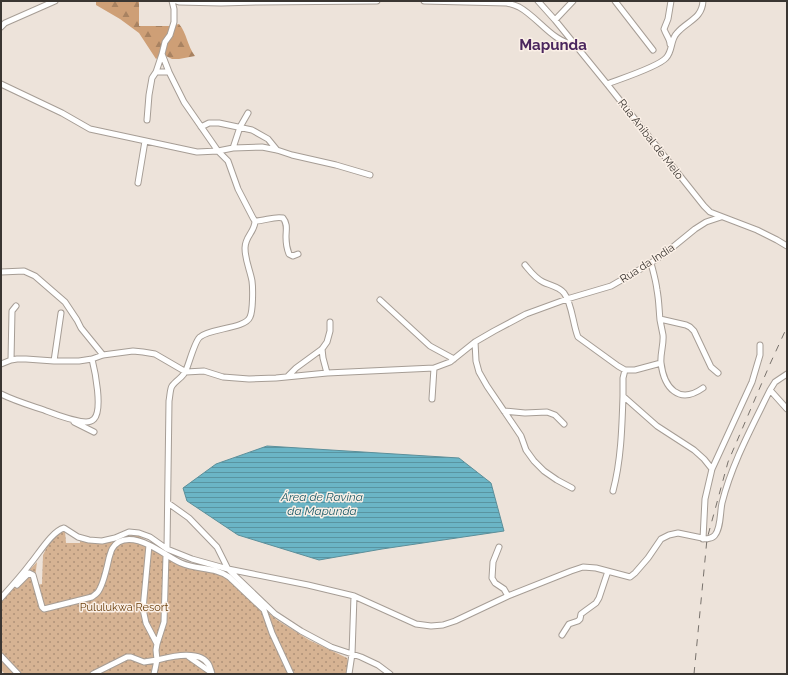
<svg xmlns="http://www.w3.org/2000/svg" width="788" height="675" font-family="Raleway,sans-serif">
<defs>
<pattern id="forest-firs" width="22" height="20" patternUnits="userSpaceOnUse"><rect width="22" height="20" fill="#ce9f76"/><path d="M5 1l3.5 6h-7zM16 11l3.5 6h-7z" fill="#a88261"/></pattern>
<pattern id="park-dots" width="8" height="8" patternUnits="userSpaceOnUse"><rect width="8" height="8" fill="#d6b393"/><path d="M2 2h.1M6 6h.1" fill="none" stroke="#af9279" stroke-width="1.8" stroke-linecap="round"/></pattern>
<pattern id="water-rules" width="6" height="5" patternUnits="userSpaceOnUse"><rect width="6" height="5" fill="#6bb5c6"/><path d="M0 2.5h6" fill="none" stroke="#5994a1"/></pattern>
</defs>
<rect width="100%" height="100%" fill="#ede3da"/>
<!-- forest -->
<path fill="url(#forest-firs)" d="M96 1H139V26H170L179 24C187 33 187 46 195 56L179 59H172L162 54 156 59 139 33 120 19 96 5Z"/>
<!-- park -->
<path fill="url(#park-dots)" d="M65 531 66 543H80V541C87 542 95 544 102 543 115 540 126 533 139 536L184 563 217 570 277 620 309 640 347 658 349 664 347 674H16L1 659V600L37 562 35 578 37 585 42 584 43 555 49 543 57 534Z"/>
<!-- garden -->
<path fill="#d6b393" d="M1 659 16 674H5L1 670Z"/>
<!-- water -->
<path fill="url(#water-rules)" stroke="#5c8f9a" d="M267 446 459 458 491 483 504 531 382 549 319 560 238 535 187 501 183 488 216 464Z"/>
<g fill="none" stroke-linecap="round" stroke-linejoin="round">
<!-- minor casing -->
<g stroke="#a69d95" stroke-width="7">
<path id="minor" d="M172 1 174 9V22L170 35 165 42 162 54 169 72 184 102 218 151 228 161 238 189 253 218 255 221C265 221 274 216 283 218 288 224 286 230 286 237 286 243 287 249 289 254L293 256 298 254
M176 1 179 2 221 3 257 2 377 1
M424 1 507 3C511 4 515 5 519 7 539 18 552 42 576 45
M538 1 555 20 607 84 704 206 710 212 757 230 777 240 787 246
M615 1 653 50
M555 20 573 1
M1 27 5 23 55 1
M670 44C670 39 666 35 664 29L668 19 671 1
M156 72H169
M1 84 62 113 90 129 197 152 218 151 233 148 262 147 277 150 292 155 336 165 370 175
M607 84C620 79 658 67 666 58 673 51 670 40 677 33 687 21 702 19 703 1
M147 120 149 95 152 78 156 72 162 54
M201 127 209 123H219L252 130 268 139 277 150
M233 148 240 127 248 113
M138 183 145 141
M651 263C653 271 656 281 657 290 659 300 659 310 660 320 661 325 662 330 663 335 664 344 660 354 661 363 664 388 679 405 703 388
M525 265C530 271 535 278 543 282 549 285 560 287 564 293 572 303 573 325 578 337L618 366 625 370H635L661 363
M1 272 24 271 35 276 65 302 77 320 81 328 103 355
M380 300 430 346 454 359
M660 319 686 325 690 327 694 331 711 367 718 373
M475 342 476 361 479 372 487 386 521 436 526 450 534 461 544 471 557 480 572 488
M322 349 323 358 327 373
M11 360 12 311 16 306
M54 361 61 313
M1 364 11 360 17 359H26L54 361H79L92 359 103 355 133 351 143 352 155 354 186 372 204 371 223 377 249 379 276 378 327 373 434 368 450 362 475 342 494 331 526 314 567 299 611 286 651 263 668 251 695 229 706 222 721 217
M625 370 623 378V396L657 426 694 450 704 459 712 469
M288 376 296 368 322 349 327 342 330 331V322
M770 390 787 409
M1 394C15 401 29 405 44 410 57 415 71 421 86 422 89 422 92 421 94 419 103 410 95 371 92 359
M432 399 434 368
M504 411 525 413 547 412 555 415 564 424
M74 422 94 432
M613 491C621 461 622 428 623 396
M168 503 189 518 217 547 228 569 275 614 301 631 331 647 361 657 378 665 390 674
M703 539 705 499 712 469 752 382 760 355V345
M499 547 493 562 492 578 495 583 504 589 508 596
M167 549 169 401C170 396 170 389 172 386 176 380 184 377 186 370 189 364 195 340 200 337 210 328 245 329 250 317 253 311 253 288 252 281 250 270 245 260 245 248 245 236 255 232 255 221
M166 555 164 622 157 644 156 650 157 660C170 657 200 649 209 665 210 667 211 671 212 674
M17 585 29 573 33 575 42 607 44 609 92 597C93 596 95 595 97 593 103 587 107 567 109 558 110 555 111 551 112 549 120 535 137 539 149 545
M1 598C11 587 21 576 30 564 38 555 52 531 64 528L78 537 89 540 102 541 115 538 129 532 139 533 150 537 167 549 192 559 228 569 308 585 354 596 416 624 431 626 443 625 455 621 508 596 571 571 583 567 596 568 630 577 635 573 648 558 661 539 669 535 678 533 707 539C710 538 713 538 715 535 721 528 720 512 722 503 732 463 752 427 770 390L775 382 787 374
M562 635 569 624 578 621 580 619 581 614 585 611 596 603 599 598 608 571
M157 644 146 623 143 609 149 545C160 550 170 558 181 563 197 570 216 567 229 577L264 610 272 633 291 674
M1 656 18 674
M189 657 209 671 211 673
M93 674 127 657H131L144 662 157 660 154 674
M349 674 352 654 354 596"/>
</g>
<!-- minor -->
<use href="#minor" stroke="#fff" stroke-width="5"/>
<!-- rail -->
<path stroke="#78726c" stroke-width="1" stroke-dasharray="7 7" stroke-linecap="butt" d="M694 674 707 539 728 462 770 364 787 327"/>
</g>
<g text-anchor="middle" stroke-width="3" stroke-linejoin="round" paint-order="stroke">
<!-- street labels -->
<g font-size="11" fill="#3a3632" stroke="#fbf0e7">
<text transform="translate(651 139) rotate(52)" y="4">Rua Aníbal de Melo</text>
<text transform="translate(647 263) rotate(-33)" y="4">Rua da India</text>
</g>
<!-- park labels -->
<g font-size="11" fill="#693d0a" stroke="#fbf0e7">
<text x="124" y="611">Pululukwa Resort</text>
</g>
<!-- water labels -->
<g font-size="12" font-style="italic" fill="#1e5c69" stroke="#fbf0e7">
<text x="322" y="501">Área de Ravina<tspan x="322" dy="14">da Mapunda</tspan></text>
</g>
<!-- district labels -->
<g font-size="15" font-weight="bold" fill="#4b265e" stroke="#fbf0e7">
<text x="553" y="50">Mapunda</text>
</g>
</g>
<!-- border -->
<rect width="788" height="675" fill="none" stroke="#3a3632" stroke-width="4"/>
</svg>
